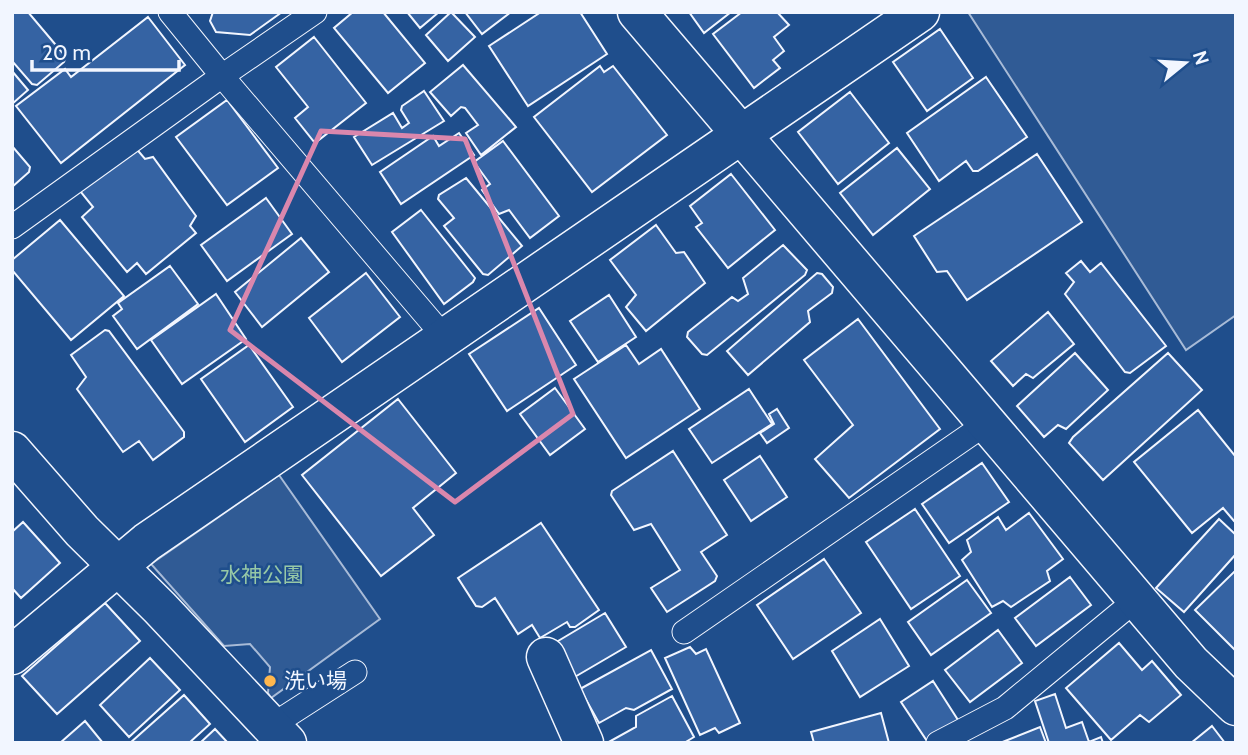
<svg xmlns="http://www.w3.org/2000/svg" width="1248" height="755" font-family="Cabin,'Noto Sans JP',sans-serif">
<rect width="100%" height="100%" fill="#1f4e8c"/>
<!-- green -->
<path fill="#305b95" stroke="#a8bbd7" stroke-width="2" d="M968 12H1236V315L1186 350Z
M279 475 380 619 271 698 268 693 270 667 250 644 224 646 151 564Z"/>
<!-- building -->
<path fill="#3563a3" stroke="#f2f6ff" stroke-width="2" d="M12 12H28L66 57 64 62 37 85 32 84 12 61Z
M213 12H282L250 35 216 32 210 21Z
M353 12H383L425 63 388 93 334 28Z
M407 12H439L420 28Z
M451 12 475 37 448 61 426 35Z
M465 12H511L482 34Z
M541 12H580L607 54 528 106 489 46Z
M689 12H731L704 33Z
M742 12H777L789 25 774 37 784 51 773 60 780 68 754 88 713 34Z
M148 17 185 65 61 163 16 106 65 69 71 77Z
M940 29 973 78 927 111 893 62Z
M314 37 366 103 315 143 295 118 308 107 276 67Z
M463 65 516 127 481 155 466 133 478 125 465 108 461 107 451 116 430 92Z
M600 66 604 72 613 66 667 135 592 192 534 117Z
M12 71 28 90 12 104Z
M986 77 1027 137 978 171H973L966 161 939 181 907 133Z
M424 91 444 121 372 165 354 137 393 113 402 128 409 123 401 110 402 106Z
M850 92 889 143 838 184 798 132Z
M227 100 278 168 227 205 176 137Z
M459 133 474 155 401 204 380 172 433 136 439 146Z
M503 141 559 216 530 238 509 210 499 214 482 190 490 184 474 162Z
M12 146 30 167 29 172 12 187Z
M134 146 145 159 153 157 196 216 190 226 196 233 146 274 137 263 127 272 82 217 93 207 80 191Z
M897 148 930 189 873 235 840 193Z
M1037 154 1082 222 967 300 947 271 937 272 914 236Z
M731 174 775 230 728 268 696 227 702 223 690 206Z
M466 178 522 246 488 275 483 274 444 226 454 218 438 199 439 195Z
M266 198 292 234 227 281 201 245Z
M421 210 475 278 473 282 444 304 392 232Z
M60 220 124 296 71 340 12 270V260Z
M656 225 676 253 684 252 705 283 646 331 626 307 636 295 610 260Z
M301 238 329 272 262 327 235 292Z
M783 245 807 270 805 275 707 355 702 354 687 337 688 332 732 297 738 301 748 294 743 278Z
M1081 261 1090 272 1101 263 1166 346 1130 373 1125 372 1065 294 1074 282 1066 273Z
M170 266 198 304 137 349 113 316 122 309 118 303Z
M366 273 400 317 342 362 309 318Z
M817 273 822 274 833 287 832 293 808 311 810 322 748 375 727 351Z
M216 294 246 339 182 384 151 340Z
M609 295 636 337 598 362 570 321Z
M539 308 576 365 507 411 469 354Z
M1048 312 1074 344 1033 378 1026 374 1013 386 991 361Z
M858 319 940 429 849 498 815 459 853 425 804 360Z
M105 330 109 331 184 432V437L153 460 139 441 123 452 77 389 86 377 71 355Z
M249 345 293 407 245 442 201 379Z
M626 345 639 364 661 349 700 409 626 458 574 379Z
M1075 353 1108 390 1066 429 1058 425 1044 437 1017 406Z
M1168 353 1202 390 1103 480 1069 443 1073 437Z
M555 388 585 429 550 455 520 414Z
M749 389 772 424 712 463 689 429Z
M398 399 456 473 413 508 434 535 381 576 302 475Z
M777 409 789 428 767 443 760 433 774 424 769 414Z
M1198 410 1236 457V520L1234 521 1223 508 1192 533 1134 462Z
M673 451 727 535 701 552 717 576 715 581 667 612 651 588 680 570 651 524 634 530 611 495 612 491Z
M760 456 787 497 751 521 724 480Z
M982 463 1009 502 949 543 922 504Z
M915 509 960 576 911 609 866 542Z
M1029 513 1063 559 1047 571 1050 581 1011 607 1003 601 992 607 962 560 971 552 967 540 998 517 1006 530Z
M1219 519 1236 535V554L1184 612 1156 588Z
M23 522 60 563 21 598 12 588V532Z
M541 523 599 610 575 627H570L567 622 540 638 532 625 518 634 495 598 482 607 476 606 458 578Z
M824 559 861 613 793 659 757 605Z
M1236 570V651L1195 610Z
M1070 577 1091 605 1036 646 1015 618Z
M967 580 991 613 931 655 908 622Z
M105 603 140 641 57 714 22 676Z
M605 613 626 647 573 678 553 644Z
M880 619 909 666 860 697 832 651Z
M998 630 1022 663 970 702 945 670Z
M1119 643 1142 670 1152 661 1181 695 1149 722 1140 715 1111 740 1066 688Z
M690 647 696 654 706 649 740 723 719 733 715 728 700 735 665 658Z
M651 650 672 689 634 710 626 708 599 723 580 689Z
M150 658 180 690 129 737 100 705Z
M933 681 958 720 927 741 901 702Z
M1055 694 1066 728 1082 722 1089 742 1101 737 1103 743H1049L1035 701Z
M184 695 210 724 189 743H130Z
M672 696 694 737 684 743H607L636 727V716Z
M881 713 889 743H814L811 732Z
M85 721 103 743H60Z
M1212 726 1225 743H1191Z
M1040 727 1046 743H1000Z
M215 729 228 743H200Z"/>
<g fill="none" stroke-linecap="round" stroke-linejoin="round">
<!-- lane casing -->
<g stroke="#f2f6ff" stroke-width="25">
<path id="lane" d="M170 12 222 76 315 12
M12 227 222 76 446 339
M684 632 987 423
M271 726 355 672
M938 743 1005 708 1137 599"/>
</g>
<!-- street casing -->
<g stroke="#f2f6ff" stroke-width="41">
<path id="street" d="M637 12 1191 663 1236 706
M12 451 82 531 160 608 287 743
M12 655 147 542 920 12
M546 657 584 743"/>
</g>
<!-- lane -->
<use href="#lane" stroke="#1f4e8c" stroke-width="23"/>
<!-- street -->
<use href="#street" stroke="#1f4e8c" stroke-width="38"/>
</g>
<!-- marked area -->
<path fill="none" stroke="#da87ad" stroke-width="5" stroke-linejoin="round" d="M321 131 465 139 573 414 455 502 230 330Z"/>
<!-- markers -->
<circle fill="#ffb74d" stroke="#1f4e8c" stroke-width="2.5" cx="270" cy="681" r="7"/>
<g text-anchor="middle" stroke-width="5" stroke-linejoin="round" paint-order="stroke">
<!-- park labels -->
<g font-size="21" fill="#97c8a6" stroke="#1f4e8c">
<text x="262" y="582">水神公園</text>
</g>
<!-- poi labels -->
<g font-size="21" fill="#f2f6ff" stroke="#1f4e8c" text-anchor="start">
<text x="284" y="688">洗い場</text>
</g>
</g>
<!-- border -->
<rect width="1248" height="755" fill="none" stroke="#f2f6ff" stroke-width="28"/>
<!-- north arrow -->
<g transform="translate(1185 63) rotate(72)" stroke="#1f4e8c" stroke-width="5" paint-order="stroke">
<path d="M0-5L12 26L0 18L-12 26Z" fill="#f2f6ff"/>
<text y="-10" font-size="19" font-weight="bold" text-anchor="middle" fill="#f2f6ff">N</text>
</g>
<!-- scale -->
<path d="M32 60v10h147v-10" fill="none" stroke="#f2f6ff" stroke-width="3.5"/>
<text x="42" y="60" font-size="21" fill="#f2f6ff" stroke="#1f4e8c" stroke-width="5" paint-order="stroke">20 m</text>
</svg>
